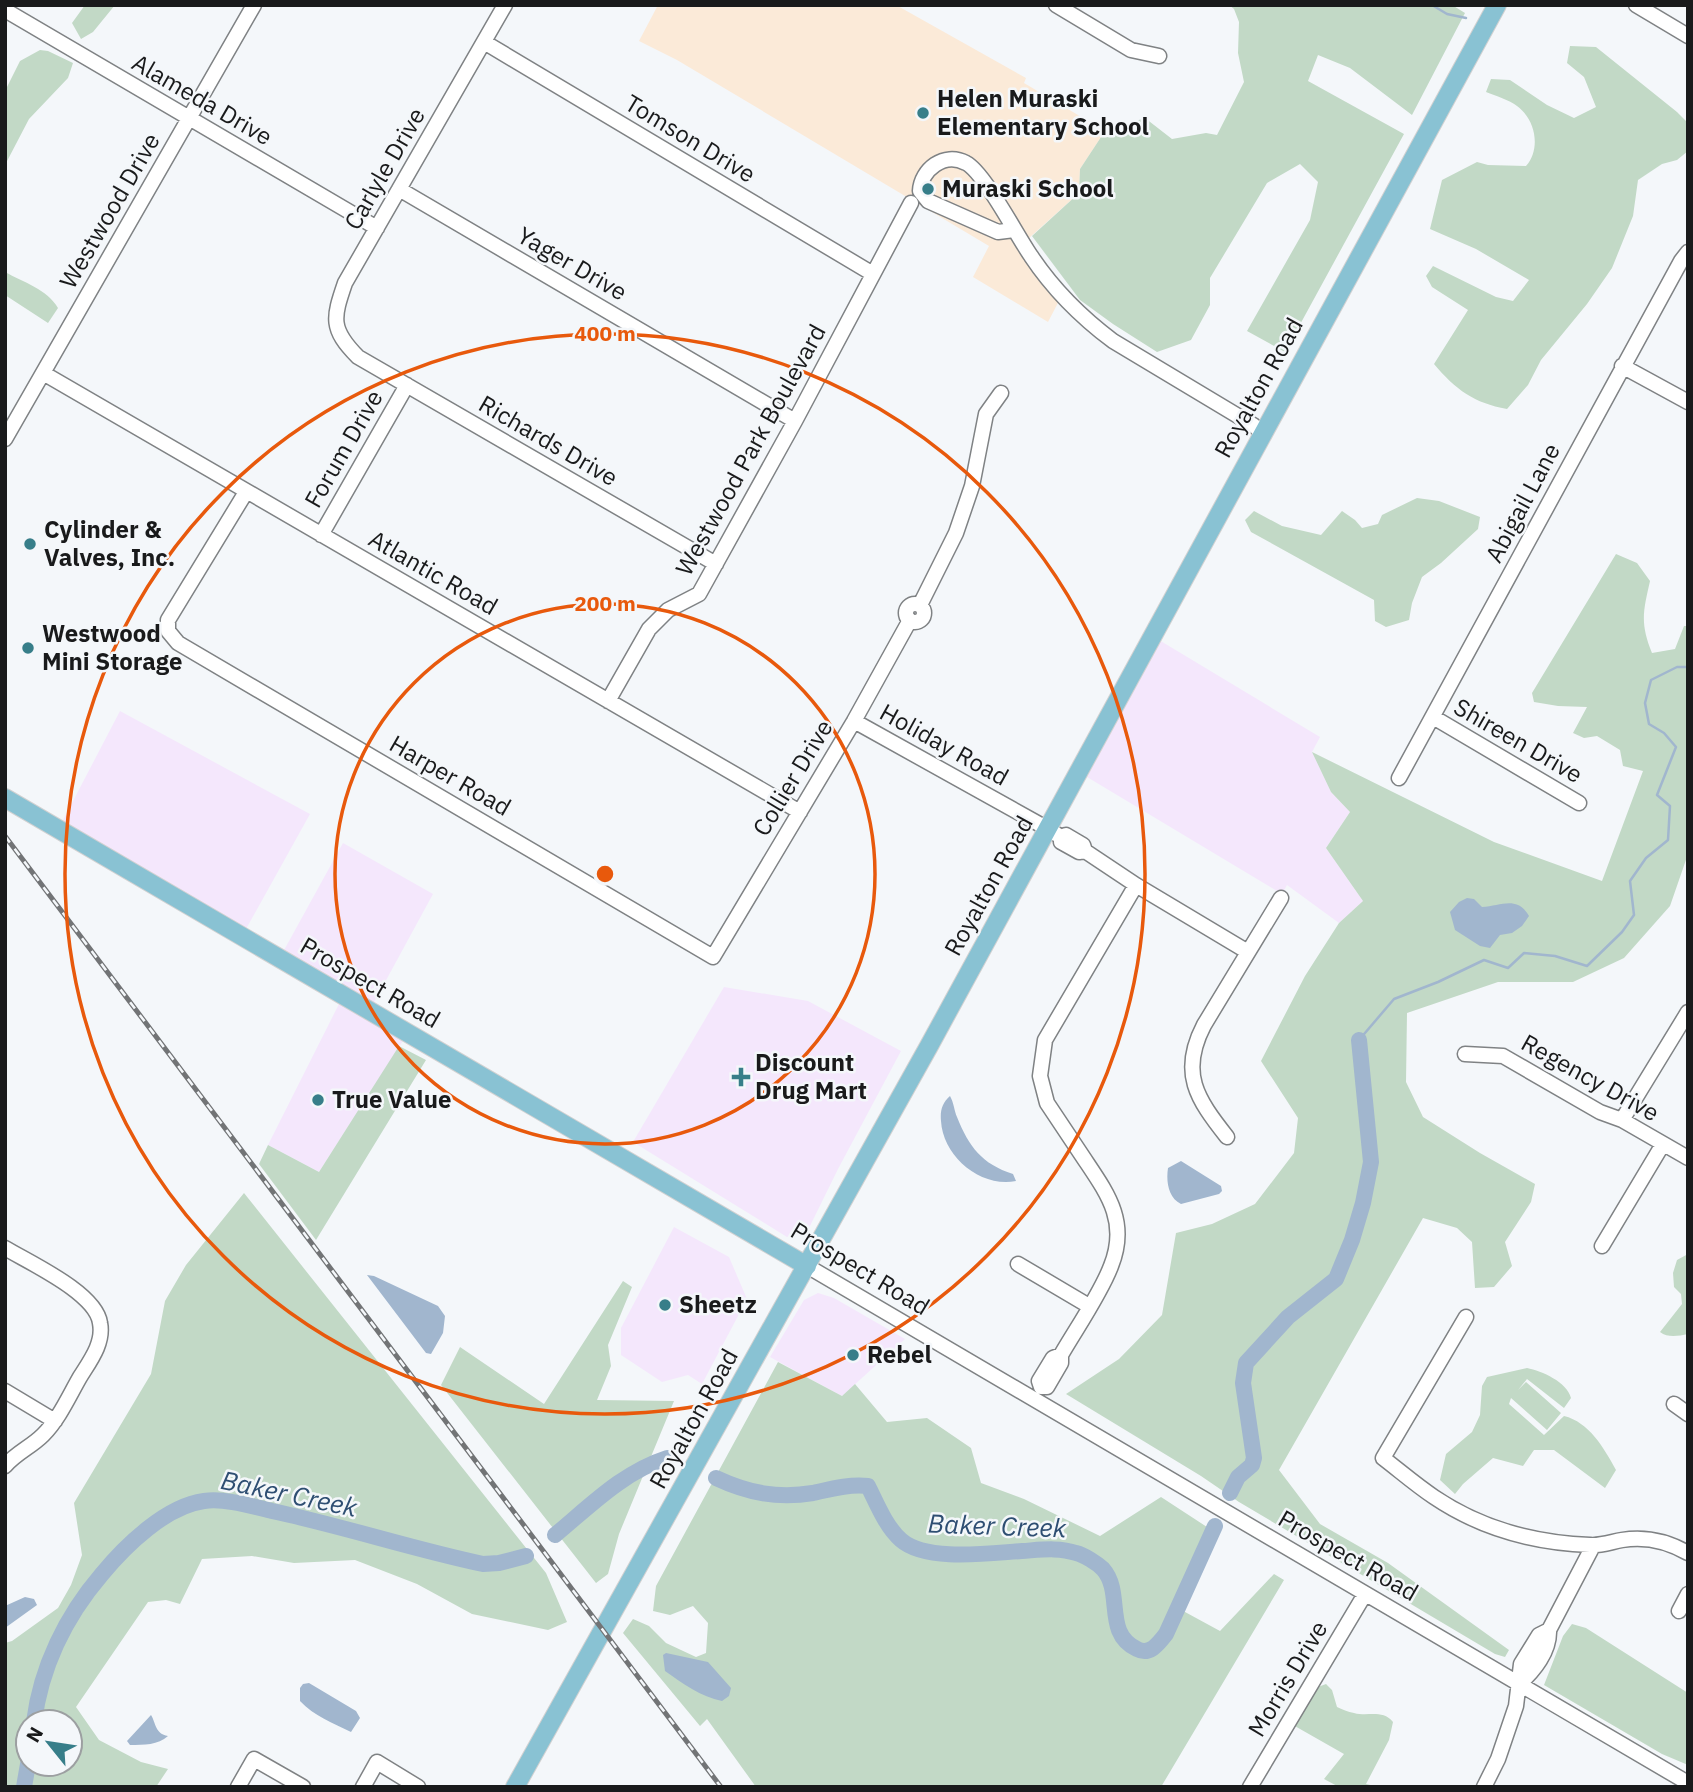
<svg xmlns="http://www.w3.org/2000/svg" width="1693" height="1792" font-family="'IBM Plex Sans',sans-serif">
<rect width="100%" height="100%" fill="#f4f7fa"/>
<!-- commercial -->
<path fill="#f4e7fc" d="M1159 640 1320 737 1312 752 1331 792 1350 812 1326 848 1363 901 1339 923 1287 885 1282 894 1087 777Z
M120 711 310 814 246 929 60 826Z
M343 843 433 894 372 1006 283 952Z
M724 987 808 1001 901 1051 838 1169 809 1228 787 1237 633 1142Z
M340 1002 404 1039 319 1172 268 1145Z
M674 1227 729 1257 747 1299 702 1384 688 1375 662 1382 621 1355V1328Z
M818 1293 834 1298 905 1339 842 1396 770 1357 804 1300Z"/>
<!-- education -->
<path fill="#fbead8" d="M658 5H896L1026 78 1024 83 1105 131 1080 169 1079 193 1019 247 1060 299 1048 322 973 277 989 246 677 60 639 41Z"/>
<!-- green -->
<path fill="#c2d9c6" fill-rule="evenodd" d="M85 5H115L93 32 81 39 72 23Z
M1229 5H1452L1465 13 1412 115 1350 68 1318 55 1308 81 1404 134 1285 352 1247 331 1310 220 1318 182 1300 164 1267 183 1210 278V305L1191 340 1157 352 1113 324 1080 300 1032 236 1079 193 1080 169 1105 131 1145 118 1172 139 1206 133 1217 135 1244 82 1238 53 1239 22 1234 9Z
M1570 46 1596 47 1677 112 1688 123V151L1677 160 1662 164 1638 180 1633 216 1612 268 1587 304 1541 360 1528 385 1507 409C1474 403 1456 390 1434 364L1468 310 1432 287 1426 276 1433 266 1496 297 1513 301 1529 280 1476 249 1430 229 1442 180 1477 162 1488 165 1526 166C1541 149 1536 120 1517 106 1509 100 1496 96 1486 92L1491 79 1510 80 1547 105 1574 118 1596 107 1584 77 1567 63Z
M40 50 48 51 73 63 68 78 29 119 5 165V91L20 61Z
M5 272C23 282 47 289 58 308L48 323 5 295Z
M1417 498 1439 501 1480 517 1478 529 1441 563 1422 577 1412 603 1409 620 1386 627 1375 621 1374 600 1251 532 1245 520 1254 511 1282 526 1321 535 1342 511 1355 520 1362 528 1378 524 1382 515Z
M1616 554 1637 563 1650 581C1643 612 1640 623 1652 653L1675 649 1684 626H1688V854L1670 906 1624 958 1573 982H1498L1407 1013 1406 1082 1423 1117 1480 1153 1535 1184 1531 1202 1505 1242 1512 1266 1494 1287 1475 1288 1472 1242 1457 1228 1423 1218 1279 1470 1320 1524 1388 1563 1509 1650 1505 1657 1495 1654 1239 1502 1201 1476 1066 1394 1119 1359 1162 1315 1176 1233 1212 1224 1255 1204 1294 1153 1298 1118 1261 1061 1305 976 1339 923 1363 901 1326 848 1350 812 1331 792 1312 752 1494 842 1602 881 1643 771 1623 766 1620 750 1597 736 1584 738 1573 733 1587 707 1558 706 1534 702 1532 693Z
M399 1046 426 1060 316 1240 259 1164 268 1145 319 1172Z
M244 1193 546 1573 567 1622 548 1630 472 1614 417 1584 355 1560 294 1563 252 1556 202 1559 180 1604 166 1600 148 1602 76 1707 99 1740 141 1762 168 1769 156 1787H5V1643L12 1641 58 1608 71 1585 82 1555 74 1503 151 1374 165 1301 186 1265ZM28 1722H70V1764H28Z
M1688 1254V1334C1678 1336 1668 1338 1660 1332L1682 1304 1681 1294 1674 1287 1673 1273 1677 1260Z
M623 1281 632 1287 608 1345 611 1366 597 1400 674 1401 619 1534 608 1574 596 1583 441 1385 460 1347 544 1404Z
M778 1362 842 1396 855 1384 887 1422 927 1418 971 1448 981 1483 1024 1499 1100 1536 1161 1497 1207 1527 1174 1606 1220 1631 1274 1574 1284 1580 1161 1787H756L707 1719 700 1726 623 1633 633 1619 649 1626 666 1643 696 1657 706 1653 708 1623 693 1606 670 1615 653 1611 656 1586Z
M1527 1368C1542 1371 1567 1382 1571 1398L1564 1408 1527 1379 1518 1390 1526 1382 1561 1413 1547 1430 1511 1398 1509 1404 1544 1435 1564 1416C1589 1422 1604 1448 1616 1470L1605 1488 1554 1450H1534L1523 1466 1493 1458 1463 1484 1455 1494 1440 1480 1446 1454 1472 1432 1480 1415 1482 1386 1487 1377Z
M1572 1624 1586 1628 1688 1693V1765L1662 1754 1544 1685 1563 1636Z
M1326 1684 1332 1690 1337 1707C1342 1709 1348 1712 1354 1713 1368 1717 1382 1709 1393 1722L1389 1740 1366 1784 1380 1787H1339L1324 1779 1344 1754 1293 1725 1318 1687Z"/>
<!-- water -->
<path fill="#a1b6ce" d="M1467 898 1474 899 1482 907C1501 906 1517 895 1529 916L1522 926 1512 933 1500 935 1490 948 1480 946 1455 930 1450 912 1459 902Z
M950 1096C954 1103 954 1110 957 1117 969 1147 982 1164 1013 1174L1016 1181C980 1188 943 1156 941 1121 940 1111 942 1103 950 1096Z
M1181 1161 1221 1186 1222 1191 1219 1194 1181 1204C1168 1198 1166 1181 1168 1168Z
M367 1275 374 1276 438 1306 445 1316 443 1333 431 1354 426 1353Z
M25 1597 34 1599 37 1605 5 1628V1606Z
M666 1653 708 1662 731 1688 729 1696 722 1701C701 1697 682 1683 665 1671L663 1655Z
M309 1683 356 1711 360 1718 351 1732C333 1723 314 1716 300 1701V1688L303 1684Z
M151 1715C156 1723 155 1734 168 1736 158 1745 144 1745 130 1745L127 1741Z"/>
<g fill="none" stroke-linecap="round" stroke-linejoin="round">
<!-- stream -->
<path stroke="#a1b6ce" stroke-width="2.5" d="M1432 5 1447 14 1466 18
M1359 1040 1394 999 1438 982 1484 960 1508 968 1524 953 1555 956 1587 966 1622 932 1634 915 1630 881 1646 858 1668 840 1670 806 1657 795 1676 747 1664 733 1649 724 1645 703 1651 680 1677 667H1688"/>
<!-- river -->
<path stroke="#a1b6ce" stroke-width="16" d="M716 1478C748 1493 778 1499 813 1493 831 1489 849 1484 868 1486 877 1504 886 1527 901 1540 926 1562 990 1553 1022 1551 1039 1550 1059 1547 1076 1553 1084 1555 1097 1563 1103 1569 1124 1593 1103 1633 1137 1649 1150 1656 1159 1643 1166 1634L1215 1526
M1230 1493 1238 1477 1252 1465 1254 1458 1243 1383 1246 1363 1288 1317 1336 1279 1352 1240 1363 1203 1371 1162 1359 1040
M555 1535C590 1506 623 1472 667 1458
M34 1722C41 1667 66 1616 102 1574 125 1546 166 1506 204 1501 225 1498 251 1506 272 1511 343 1526 412 1549 483 1564L499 1563 526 1556
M24 1787 28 1764"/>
<!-- minor casing -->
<g stroke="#7f8284" stroke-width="17">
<path id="minor" d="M505 5 345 283C333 318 330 329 358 357L716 564
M1056 5 1131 50 1159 56
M1636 5 1688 36
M5 10 377 228
M484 42 873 274
M399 189 795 421
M1014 230 998 232 928 201 920 191C921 170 944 151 966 163 984 172 1017 236 1031 256 1053 289 1081 317 1113 341L1253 425 1263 433
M1622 366 1688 402
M43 373 800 812
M5 439 254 5
M246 492 168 620V631L178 643 713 957 854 721 910 620
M321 535 407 385
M906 613a9 9 0 1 1 18 0a9 9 0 1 1-18 0Z
M920 605 956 533 972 486 986 414 1001 393
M608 701 649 629 668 610 699 594 795 421 911 203
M1433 717 1579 803
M854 721 1048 829 1061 837V842L1079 852 1085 851 1083 845 1066 835 1061 837
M1399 778 1681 261 1688 252
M1085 851 1136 885 1248 952
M1465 1054 1503 1056 1600 1112 1622 1120 1688 1158
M1622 1120 1688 1012
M1227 1137C1197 1099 1179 1073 1204 1025L1281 898
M1602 1246 1663 1144
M5 1248C30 1263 96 1293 100 1323 104 1343 90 1361 80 1377 69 1396 59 1419 43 1435 31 1447 16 1453 5 1466
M1018 1264 1089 1306
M807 1266 1688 1783
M1466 1317 1383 1458C1400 1471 1416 1485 1434 1497 1480 1528 1534 1543 1590 1545 1600 1546 1611 1542 1622 1540 1646 1536 1667 1541 1688 1553
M1061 1355C1076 1329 1101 1293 1111 1266 1129 1221 1107 1193 1083 1157 1071 1139 1059 1121 1047 1103L1040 1076 1045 1040 1136 885
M1061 1355V1363L1047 1387H1041L1039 1381 1053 1358Z
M5 1391 55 1421
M1674 1404 1688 1414
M1679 1611 1688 1594
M1519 1684C1534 1671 1550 1651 1549 1630L1593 1546
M238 1787 254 1759 303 1787
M363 1787 377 1762 418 1787
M1250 1787 1365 1594
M1484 1787 1498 1759 1516 1706 1521 1664 1539 1635 1549 1630"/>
</g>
<!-- major casing -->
<g stroke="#d1d1d1" stroke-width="20">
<path id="major" d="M5 798 807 1266
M515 1787 929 1046 1497 5"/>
</g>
<!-- minor -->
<use href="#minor" stroke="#fff" stroke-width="14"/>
<!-- major -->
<use href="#major" stroke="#89c2d3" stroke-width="18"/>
<!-- rail casing -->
<g stroke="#727476" stroke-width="5">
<path id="rail" d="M5 836 721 1787"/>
</g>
<!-- rail -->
<use href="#rail" stroke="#f4f7fa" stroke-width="2.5" stroke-dasharray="8" stroke-linecap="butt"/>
</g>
<!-- distance rings -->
<g fill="none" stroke="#e8590c" stroke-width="3.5">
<circle cx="605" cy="874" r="270"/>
<circle cx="605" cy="874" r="540"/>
</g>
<!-- markers -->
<g fill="#377e89" stroke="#f4f7fa" stroke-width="2.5">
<circle cx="923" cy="113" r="7"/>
<circle cx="928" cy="189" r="7"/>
<circle cx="30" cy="544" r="7"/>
<circle cx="28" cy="648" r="7"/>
<path d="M737.5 1066.5h7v7h7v7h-7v7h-7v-7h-7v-7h7z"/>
<circle cx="318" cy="1100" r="7"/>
<circle cx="665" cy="1305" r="7"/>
<circle cx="853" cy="1355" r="7"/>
</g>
<g text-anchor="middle" stroke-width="5" stroke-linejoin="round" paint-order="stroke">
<!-- poi labels -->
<g font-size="24" font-weight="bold" fill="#191a1b" stroke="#f4f7fa" text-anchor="start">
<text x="937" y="107">Helen Muraski<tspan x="937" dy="28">Elementary School</tspan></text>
<text x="942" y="197">Muraski School</text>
<text x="44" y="538">Cylinder &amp;<tspan x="44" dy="28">Valves, Inc.</tspan></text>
<text x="42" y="642">Westwood<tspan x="42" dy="28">Mini Storage</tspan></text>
<text x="755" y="1071">Discount<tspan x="755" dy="28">Drug Mart</tspan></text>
<text x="332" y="1108">True Value</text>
<text x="679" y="1313">Sheetz</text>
<text x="867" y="1363">Rebel</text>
</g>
<!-- street labels -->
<g font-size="24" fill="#191a1b" stroke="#f4f7fa">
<text transform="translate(202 100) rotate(30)" y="8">Alameda Drive</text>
<text transform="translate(690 139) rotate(31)" y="8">Tomson Drive</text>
<text transform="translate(385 169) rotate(-60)" y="8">Carlyle Drive</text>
<text transform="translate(110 211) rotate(-60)" y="8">Westwood Drive</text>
<text transform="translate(572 264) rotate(30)" y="8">Yager Drive</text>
<text transform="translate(1259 388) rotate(-61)" y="8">Royalton Road</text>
<text transform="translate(548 441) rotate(30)" y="8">Richards Drive</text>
<text transform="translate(344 449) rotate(-60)" y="8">Forum Drive</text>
<text transform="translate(751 450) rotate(-61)" y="8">Westwood Park Boulevard</text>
<text transform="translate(1523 503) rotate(-62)" y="8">Abigail Lane</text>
<text transform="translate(433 573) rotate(30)" y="8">Atlantic Road</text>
<text transform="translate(1518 741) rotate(30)" y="8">Shireen Drive</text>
<text transform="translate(944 745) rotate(29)" y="8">Holiday Road</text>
<text transform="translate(450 776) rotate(30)" y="8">Harper Road</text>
<text transform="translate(793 778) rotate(-59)" y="8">Collier Drive</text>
<text transform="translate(989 886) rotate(-61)" y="8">Royalton Road</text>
<text transform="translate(370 983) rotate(30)" y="8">Prospect Road</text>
<text transform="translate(1590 1078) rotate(29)" y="8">Regency Drive</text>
<text transform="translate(860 1269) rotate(31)" y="8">Prospect Road</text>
<text transform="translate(694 1419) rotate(-61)" y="8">Royalton Road</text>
<text transform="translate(1348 1556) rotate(30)" y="8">Prospect Road</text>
<text transform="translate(1288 1679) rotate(-59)" y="8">Morris Drive</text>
</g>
<!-- water labels -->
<g font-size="26" font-style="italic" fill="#2e4e72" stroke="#f4f7fa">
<text transform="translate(289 1494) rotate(12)" y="9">Baker Creek</text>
<text transform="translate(997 1526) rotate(2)" y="9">Baker Creek</text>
</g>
</g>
<circle cx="605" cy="874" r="10" fill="#e8590c" stroke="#f4f7fa" stroke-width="3.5"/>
<g font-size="21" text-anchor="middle" font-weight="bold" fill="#e8590c" stroke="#f4f7fa" stroke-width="5" stroke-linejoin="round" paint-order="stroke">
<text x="605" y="341">400 m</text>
<text x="605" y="611">200 m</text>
</g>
<!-- border -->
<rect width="1693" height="1792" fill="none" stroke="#191a1b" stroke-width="14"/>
<!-- north arrow -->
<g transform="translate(49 1743) rotate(300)"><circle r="33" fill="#f4f7fa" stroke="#9c9fa1" stroke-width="2"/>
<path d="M0-5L12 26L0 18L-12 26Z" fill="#377e89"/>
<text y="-10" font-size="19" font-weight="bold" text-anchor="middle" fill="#191a1b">N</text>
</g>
</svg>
